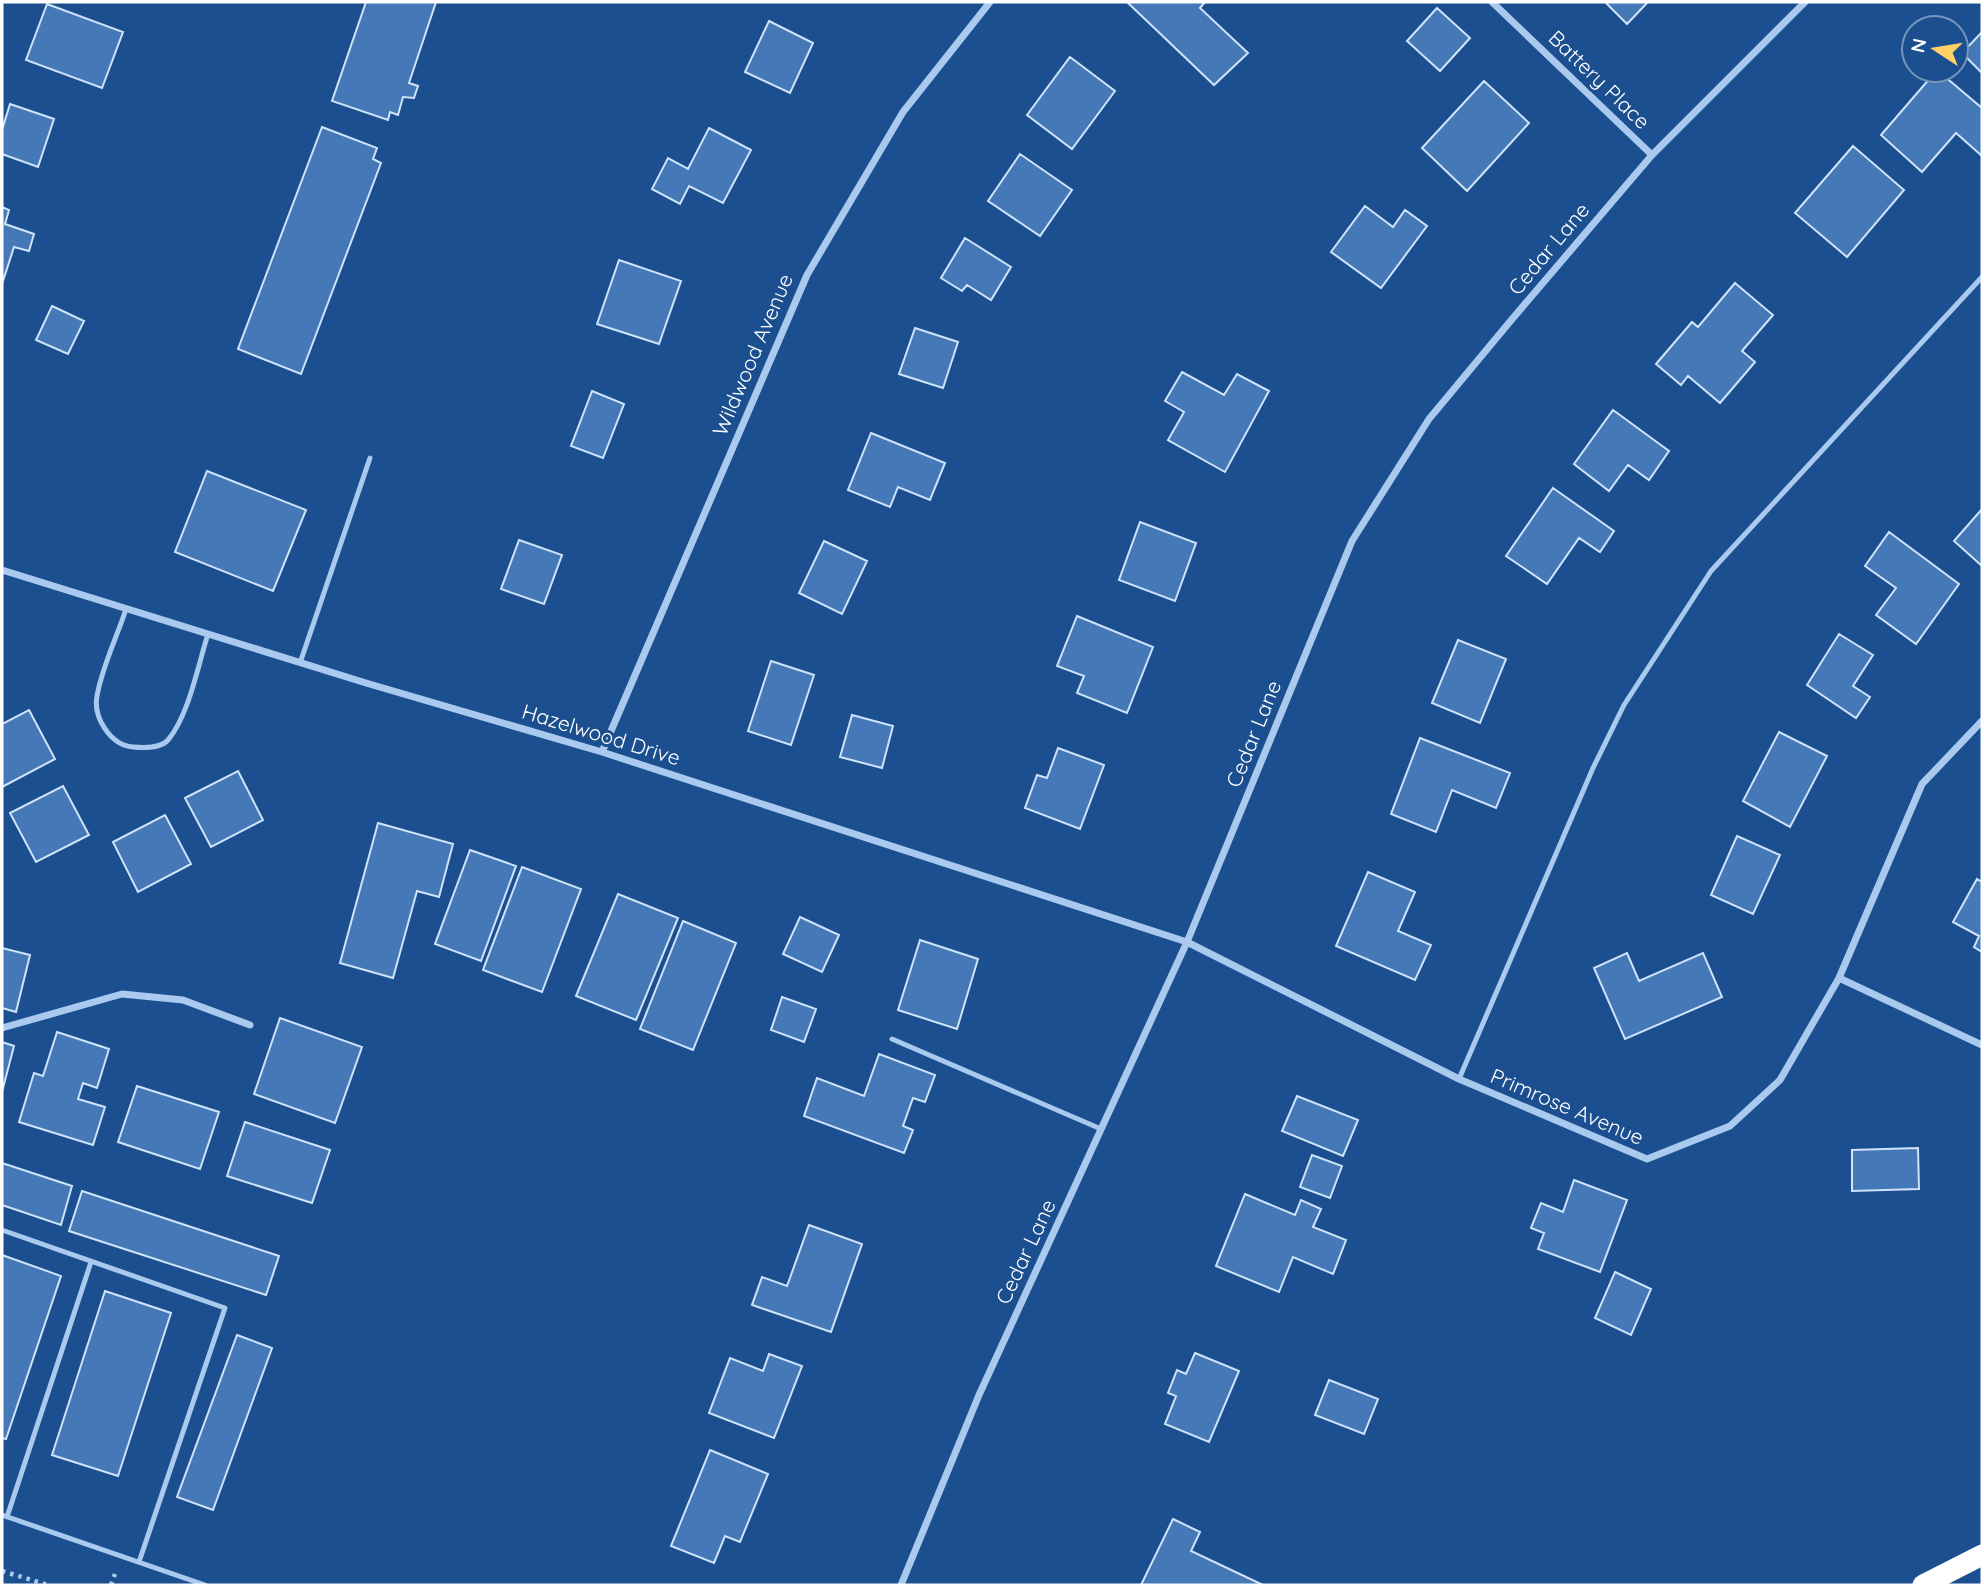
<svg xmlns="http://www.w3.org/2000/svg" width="1984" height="1587" font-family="Quicksand,sans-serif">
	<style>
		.building { fill: #4478b7; stroke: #cfe3fa; stroke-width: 2 }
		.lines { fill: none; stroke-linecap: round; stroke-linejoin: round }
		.path { stroke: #a9c9ee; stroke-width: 4.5; stroke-dasharray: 3.5 5; stroke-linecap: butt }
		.service { stroke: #a9c9ee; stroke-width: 5 }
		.minor { stroke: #a9c9ee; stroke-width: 7 }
		.motorway { stroke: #fff; stroke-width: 21 }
		.labels { text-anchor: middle; stroke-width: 6; stroke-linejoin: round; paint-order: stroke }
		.street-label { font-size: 21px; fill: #fff; stroke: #1b4f8f }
	</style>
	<rect width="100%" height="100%" fill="#1b4f8f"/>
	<path class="building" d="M366 2H436L409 83 418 86 414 98 403 97 398 115 390 112 388 120 332 101Z
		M1127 2H1205L1200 8 1248 53 1214 85Z
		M1605 2H1648L1627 24Z
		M47 4 123 32 102 88 26 60Z
		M1437 8 1470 38 1440 71 1407 41Z
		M769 21 813 43 790 93 745 72Z
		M1982 32V73L1962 53Z
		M1070 57 1115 91 1072 149 1027 115Z
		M1937 70 1982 108V156L1956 133 1922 172 1881 135Z
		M1484 81 1529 123 1467 191 1422 148Z
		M10 104 54 119 38 167 2 154V130Z
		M322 127 377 148 373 159 381 163 301 374 238 349Z
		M709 128 751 150 723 203 689 186 680 204 652 189 668 158 688 169Z
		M1853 146 1904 190 1847 257 1795 213Z
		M1020 154 1072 190 1040 236 988 201Z
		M1365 206 1393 227 1405 210 1427 226 1381 288 1331 252Z
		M2 207 9 210 5 224 34 234 29 251 14 247 2 284Z
		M965 238 1011 267 991 300 967 285 962 291 941 278Z
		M619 260 681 281 659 344 597 324Z
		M1735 283 1773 315 1742 351 1755 362 1720 403 1688 376 1681 385 1656 364 1692 322 1698 327Z
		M52 306 84 321 68 354 36 340Z
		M915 328 958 342 943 388 899 374Z
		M1182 372 1224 395 1237 374 1269 391 1225 472 1168 440 1184 412 1165 401Z
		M592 391 624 404 603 458 571 446Z
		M1613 410 1669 451 1649 480 1628 465 1609 491 1574 464Z
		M871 433 945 463 930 500 898 487 890 507 848 490Z
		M207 471 306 510 273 591 175 552Z
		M1553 488 1614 531 1600 552 1579 538 1547 584 1506 556Z
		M1982 509V566L1954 541Z
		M1140 522 1196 543 1175 601 1119 580Z
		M1889 532 1959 584 1916 644 1876 615 1896 588 1865 566Z
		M519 540 562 555 544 604 501 589Z
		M824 541 867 561 842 614 799 593Z
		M1077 616 1153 647 1127 713 1077 693 1084 676 1057 666Z
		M1839 634 1873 655 1853 686 1870 697 1856 718 1807 685Z
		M1458 640 1506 659 1480 723 1432 703Z
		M771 661 814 675 791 745 748 731Z
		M29 710 55 759 2 787V724Z
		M852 715 893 726 882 768 840 757Z
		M1779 732 1827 756 1790 827 1743 801Z
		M1420 738 1510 773 1496 808 1452 790 1436 832 1391 814Z
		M1058 748 1104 765 1080 829 1025 808 1037 775 1047 778Z
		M238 771 263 820 211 847 185 798Z
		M63 786 89 835 36 862 10 813Z
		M165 815 191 864 138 892 113 842Z
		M378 823 453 844 439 897 417 891 393 978 340 963Z
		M1737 836 1780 855 1753 914 1711 895Z
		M470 850 516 866 481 961 435 944Z
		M522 867 581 889 542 992 483 970Z
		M1368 872 1415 892 1398 931 1431 945 1415 980 1336 946Z
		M1977 879 1982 882V952L1974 947 1979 936 1953 922Z
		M618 894 678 918 636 1020 576 996Z
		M800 917 839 935 822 972 783 954Z
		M683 921 736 943 693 1050 640 1029Z
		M920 940 978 959 957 1029 898 1010Z
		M2 948 30 955 16 1012 2 1008Z
		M1627 953 1639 981 1703 953 1722 997 1625 1039 1594 968Z
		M782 997 816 1009 804 1042 771 1030Z
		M280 1018 362 1047 335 1123 254 1094Z
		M57 1032 109 1049 97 1088 83 1083 78 1099 105 1107 93 1145 19 1122 34 1073 43 1076Z
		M2 1042 14 1046 2 1092Z
		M879 1054 935 1075 925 1102 913 1098 903 1126 913 1130 904 1153 804 1116 817 1078 864 1096Z
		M137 1086 219 1112 200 1169 118 1142Z
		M1297 1096 1358 1120 1343 1156 1282 1131Z
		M245 1122 330 1150 312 1203 227 1176Z
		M1918 1148 1919 1189 1852 1191V1150Z
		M1312 1155 1342 1166 1330 1198 1300 1187Z
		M2 1163 72 1186 61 1225 2 1205Z
		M1574 1180 1627 1200 1600 1272 1538 1249 1544 1233 1531 1228 1541 1203 1563 1212Z
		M82 1191 279 1256 266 1295 69 1231Z
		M1245 1194 1295 1215 1301 1200 1321 1209 1313 1227 1346 1240 1333 1274 1293 1257 1279 1292 1216 1266Z
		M809 1225 862 1244 831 1332 752 1305 762 1277 787 1286Z
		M2 1255 61 1276 6 1439 2 1438Z
		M1615 1272 1651 1289 1631 1335 1595 1318Z
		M105 1291 171 1313 118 1476 52 1455Z
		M237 1335 272 1348 213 1510 177 1497Z
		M1195 1353 1239 1371 1209 1442 1165 1424 1176 1396 1168 1393 1177 1370 1186 1374Z
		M769 1354 802 1366 774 1438 709 1413 730 1358 763 1371Z
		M1329 1380 1378 1399 1364 1434 1315 1415Z
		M710 1450 768 1474 740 1542 725 1536 714 1563 671 1546Z
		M1173 1519 1200 1532 1191 1551 1263 1585H1141Z"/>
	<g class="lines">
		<path class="path" d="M2 1571 48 1585
			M111 1585 115 1574"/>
		<path class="service" d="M126 609C117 637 102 667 97 696 93 717 110 745 133 747 144 748 161 748 168 740 189 715 198 665 208 634
			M300 663 370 458
			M892 1039 1101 1129
			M1459 1079 1593 768 1624 705 1711 571 1982 277
			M2 1230 225 1308 139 1562
			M2 1515 205 1585
			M7 1517 91 1262"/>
		<path class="minor" d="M1492 2 1652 155
			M2 570 366 683 602 752 1187 942 1459 1079 1647 1159 1730 1126 1780 1080 1839 978 1922 784 1982 721
			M602 752 807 275 903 112 990 2
			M1839 978 1982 1045
			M2 1028 122 994 183 1000 250 1025
			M901 1585 979 1395 1187 942 1352 541 1429 419 1513 318 1652 155 1805 2"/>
		<path class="motorway" d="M1923 1585 1982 1555"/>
	</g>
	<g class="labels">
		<g class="street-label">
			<text transform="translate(1599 80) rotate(44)" y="7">Battery Place</text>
			<text transform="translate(1549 249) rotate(-50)" y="7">Cedar Lane</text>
			<text transform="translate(753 355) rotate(-67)" y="7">Wildwood Avenue</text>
			<text transform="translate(1254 734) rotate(-68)" y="7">Cedar Lane</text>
			<text transform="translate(601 735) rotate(17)" y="7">Hazelwood Drive</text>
			<text transform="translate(1567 1107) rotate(23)" y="7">Primrose Avenue</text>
			<text transform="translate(1026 1252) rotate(-65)" y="7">Cedar Lane</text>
		</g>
	</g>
	<rect width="1984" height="1587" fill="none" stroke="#ffffff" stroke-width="7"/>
	<g transform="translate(1935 49) rotate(282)"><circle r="33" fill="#1b4f8f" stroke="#7695bc" stroke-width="2"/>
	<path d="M0-5L12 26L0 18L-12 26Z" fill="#ffd166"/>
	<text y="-10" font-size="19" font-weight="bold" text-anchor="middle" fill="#ffffff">N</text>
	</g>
</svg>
